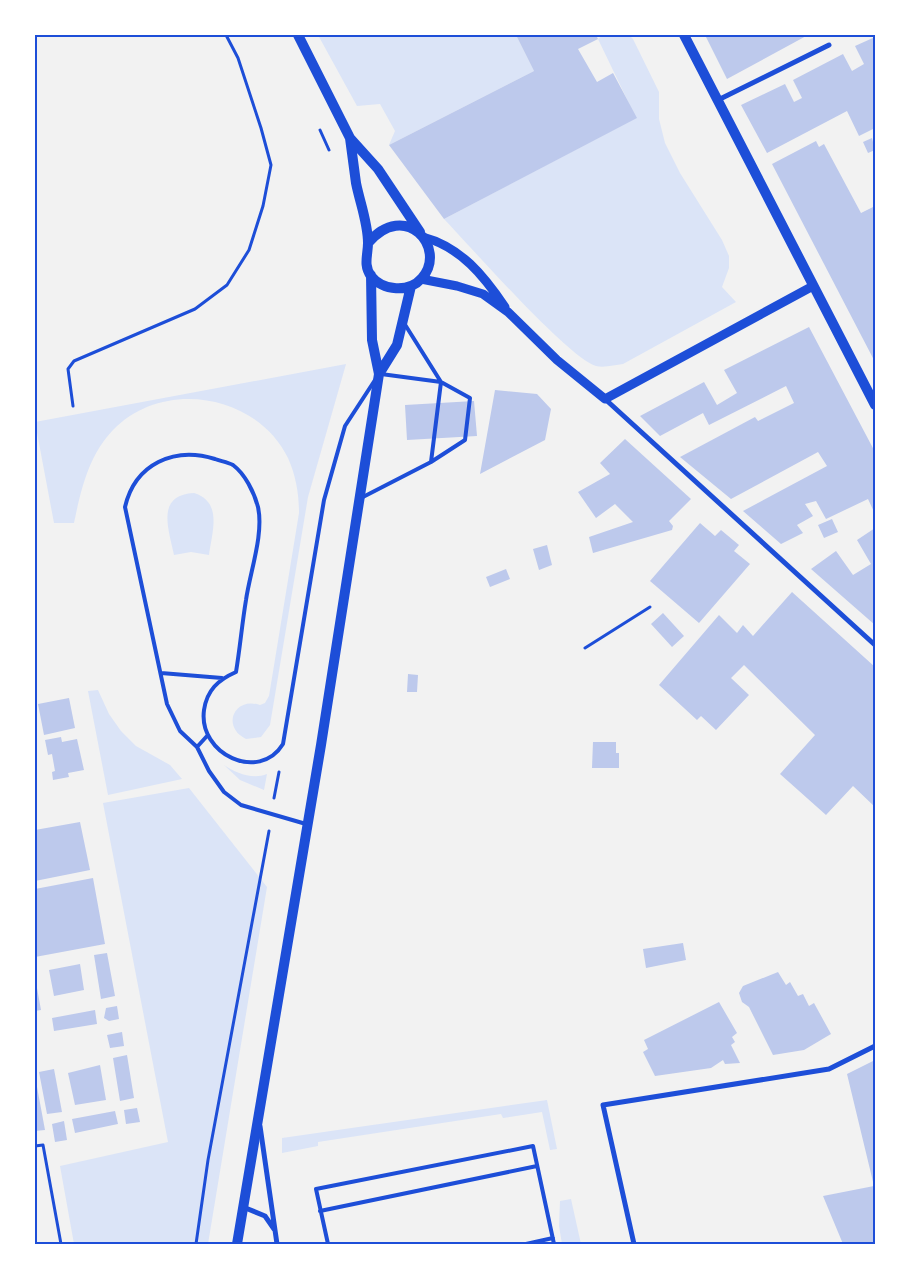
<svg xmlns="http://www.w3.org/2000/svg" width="910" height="1279" font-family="'Work Sans',sans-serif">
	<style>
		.green { fill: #dbe4f7 }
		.building { fill: #bdc9ec }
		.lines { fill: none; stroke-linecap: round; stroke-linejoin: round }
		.path { stroke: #1d4ed8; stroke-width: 3 }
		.service { stroke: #1d4ed8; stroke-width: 4 }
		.minor { stroke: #1d4ed8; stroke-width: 5 }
		.tertiary { stroke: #1d4ed8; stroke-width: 9 }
		.secondary { stroke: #1d4ed8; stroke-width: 10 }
		.neatline { fill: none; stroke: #1d4ed8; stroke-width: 2 }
	</style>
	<rect width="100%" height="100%" fill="#f2f2f2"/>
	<path class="green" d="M318 35H516L534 71 389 145 395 131 380 104 357 106Z
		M603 35H629L633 39 659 92V119L665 143 680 173 722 240 729 256V268L722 287 736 302 623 364C615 365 604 368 596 366 568 358 470 246 444 219L636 118 598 39Z
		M346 364 308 497 270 725 261 737 246 739C221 727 234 696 260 705L265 703 269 696 299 513C299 494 296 476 288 458 257 394 163 378 113 430 89 455 81 489 74 523H54L35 422Z
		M194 493C223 502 212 532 209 555L191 552 174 555C169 530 155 495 194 493Z
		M98 690 109 714 121 731 136 746 170 765 182 779 108 795 88 691Z
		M224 765C236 773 252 780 267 774L264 790 240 780Z
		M189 788 267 887 208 1244H74L60 1166 168 1142 103 803Z
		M547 1100 557 1149 550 1150 542 1112 503 1118 501 1114 318 1142V1146L282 1153V1138Z
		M571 1199 581 1244H562L559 1226 560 1201Z"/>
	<path class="building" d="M516 35H596L598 39 578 49 597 82 613 73 637 118 444 219 389 145 534 71Z
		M705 35H808L727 79Z
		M875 37V128L859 136 847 111 767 153 741 105 785 84 794 102 802 98 793 80 843 54 852 71 864 64 855 46Z
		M872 138 875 150 868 153 863 142Z
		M816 141 819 147 824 144 861 213 875 206V362L772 164Z
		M809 327 875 452V514L868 499 826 519 816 501 805 504 813 516 797 525 803 533 781 544 743 511 827 466 818 452 731 499 680 457 755 417 758 421 794 403 786 386 709 425 703 413 660 436 640 416 704 382 717 405 737 393 724 370Z
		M495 390 537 394 551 409 545 440 480 474Z
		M474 401 477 436 407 440 405 405Z
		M625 439 691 499 669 521 673 526 672 530 593 553 589 537 633 522 615 504 596 518 578 492 610 474 600 463Z
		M832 519 838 532 824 538 818 525Z
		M700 523 715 536 721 530 739 545 734 551 750 564 699 623 650 581Z
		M875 528V625L811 569 836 551 853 575 871 564 857 540Z
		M547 545 552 565 539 570 533 549Z
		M506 569 510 579 490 587 486 577Z
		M792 592 875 667V807L853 786 826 815 780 774 815 735 744 665 731 678 749 695 716 730 701 716 697 720 659 685 719 615 737 633 743 625 753 636Z
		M663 613 684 636 672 647 651 624Z
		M408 674 418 675 417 692H407Z
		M69 698 75 728 44 735 38 704Z
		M61 737 62 742 77 739 84 770 68 773 69 777 53 780 52 772 55 771 52 754 48 755 45 740Z
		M593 742H616V753H619V768H592Z
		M80 822 90 870 35 881V830Z
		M93 878 105 944 35 957V889Z
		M683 943 686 960 646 968 643 949Z
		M107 953 115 996 101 999 94 955Z
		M80 964 84 990 54 996 49 970Z
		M778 972 786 985 790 982 798 996 803 994 809 1006 814 1003 831 1034 804 1050 773 1055 749 1007 742 1002 739 993 743 986Z
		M35 977 41 1010 35 1011Z
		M719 1002 737 1033 732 1037 735 1042 731 1045 740 1063 725 1064 723 1060 711 1068 655 1076 643 1052 648 1049 644 1040Z
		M117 1006 119 1019 109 1021 104 1018 106 1008Z
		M95 1010 97 1024 54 1031 52 1018Z
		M122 1032 124 1046 110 1048 107 1035Z
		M127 1055 134 1098 120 1101 113 1058Z
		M875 1060V1244H843L823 1196 874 1186 847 1074Z
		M100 1065 106 1100 75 1105 68 1073Z
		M54 1069 62 1112 47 1114 39 1072Z
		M35 1076 45 1130 35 1131Z
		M137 1108 140 1122 126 1124 124 1110Z
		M115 1111 118 1124 75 1133 72 1119Z
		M64 1121 67 1140 55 1142 52 1124Z"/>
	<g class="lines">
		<path class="path" d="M320 130 329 150
			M73 406 68 369 74 361 195 309 227 285 249 250 263 206 271 165 261 128 238 58 226 35
			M585 648 650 607
			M274 798 279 772
			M35 1146 43 1145 61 1244
			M196 1244 208 1160 269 831"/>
		<path class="service" d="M404 323 441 382 470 398 465 440 431 462
			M361 498 431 462 441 382 381 374
			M161 673 222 678
			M197 747 207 736
			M306 824 241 805 224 792 209 771 197 747 180 731 167 704 125 507C135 464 174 446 215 459 220 461 228 462 233 465 245 474 254 492 258 507 264 534 250 572 246 600 242 624 240 648 236 672 218 680 207 690 204 710 198 754 259 783 283 744L324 500 345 426 375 380
			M320 1211 537 1166
			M328 1244 316 1189 533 1146 554 1244
			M526 1244 553 1238"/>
		<path class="minor" d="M718 100 829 45
			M605 399 875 645
			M260 1126 277 1244
			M243 1207 265 1216 274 1229
			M634 1244 603 1105 829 1069 875 1046"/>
		<path class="tertiary" d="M423 237C461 247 484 276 505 307
			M421 279 457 286 483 294 508 312 557 360 605 399 813 286"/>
		<path class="secondary" d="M298 35 350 138 378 169 420 232
			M684 35 875 405
			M350 138C352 153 354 168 356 183 360 203 368 223 368 243 368 255 363 265 371 276 383 291 409 293 422 278 448 248 405 199 368 243
			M379 374 397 345 411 286
			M237 1244 321 745 379 374 372 340 371 275"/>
	</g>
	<rect width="910" height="1279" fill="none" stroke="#ffffff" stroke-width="72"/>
	<rect x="36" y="36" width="838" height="1207" class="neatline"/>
</svg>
